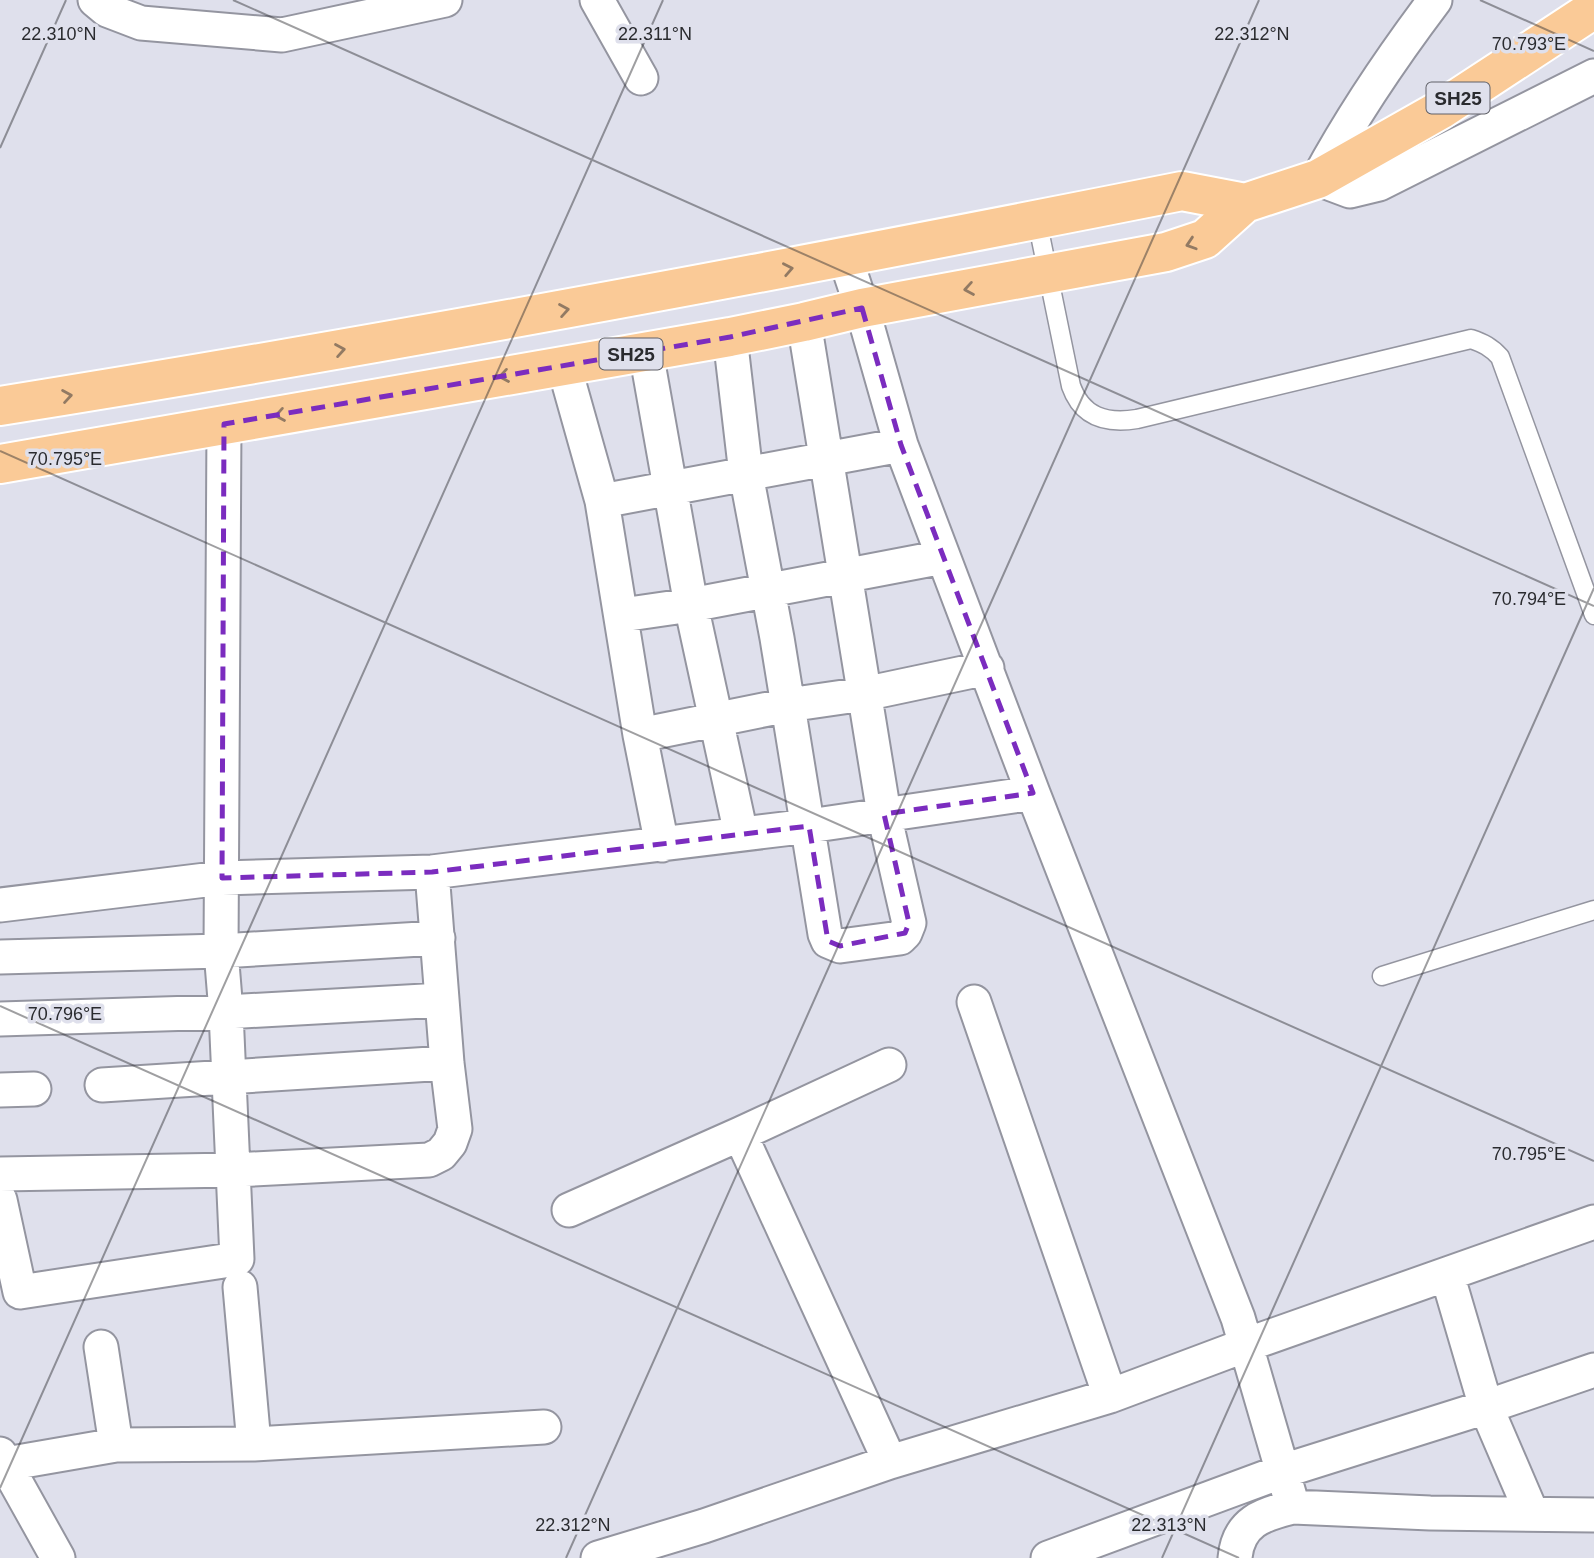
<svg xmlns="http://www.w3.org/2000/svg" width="1594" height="1558" font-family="Helvetica,sans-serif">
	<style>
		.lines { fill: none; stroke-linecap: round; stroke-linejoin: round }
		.service-casing { stroke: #9495a0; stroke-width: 21 }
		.minor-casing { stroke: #9495a0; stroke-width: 37 }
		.primary-casing { stroke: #fff; stroke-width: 42 }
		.service { stroke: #fff; stroke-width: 18 }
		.minor { stroke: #fff; stroke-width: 33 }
		.primary { stroke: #faca97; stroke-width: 38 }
		.oneway { stroke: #927a63 }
		.marked { fill: none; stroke: #7b2cbf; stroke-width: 5; stroke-dasharray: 14 9; stroke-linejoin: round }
		.ticks { fill: none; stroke: #2a2b2f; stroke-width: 2; stroke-opacity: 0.45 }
		.labels { text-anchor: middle; stroke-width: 7; stroke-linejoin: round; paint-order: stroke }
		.shield { fill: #dfe0ec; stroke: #606168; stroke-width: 2 }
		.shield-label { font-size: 19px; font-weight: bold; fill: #2a2b2f }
		.ticks-label { font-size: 18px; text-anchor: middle; fill: #2a2b2f; stroke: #dfe0ec; stroke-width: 7; stroke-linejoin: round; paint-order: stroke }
	</style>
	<rect width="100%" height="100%" fill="#dfe0ec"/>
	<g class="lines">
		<g class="service-casing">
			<path id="service" d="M1037 220 1071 386C1082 417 1106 424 1137 419L1471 339C1483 343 1491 347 1500 357L1594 615
				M1382 976 1594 910"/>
		</g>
		<g class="minor-casing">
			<path id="minor" d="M95 0 107 10 141 23 282 35 445 0
				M597 0 641 78
				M1435 0C1392 57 1352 116 1318 179L1350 191 1379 184 1594 76
				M845 257 862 308 901 445 1033 793 1238 1318 1293 1507 1430 1513 1594 1515
				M730 337 746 474 777 638 825 934 828 941 840 946 900 938 905 933 909 923 884 814 804 322
				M646 352 691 605 741 834
				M564 366 602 501 640 735 662 845
				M602 501 901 445
				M622 615 691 605 943 557
				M640 735 788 705 864 694 987 668
				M0 905 222 878 432 872 809 826 1033 793
				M0 957 221 951 438 938
				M974 1002 1110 1396
				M0 1019 226 1012 442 1000
				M102 1085 447 1063
				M0 1090 34 1089
				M740 1134 890 1462
				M0 1174 234 1170 429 1160 441 1154 450 1143 455 1129 447 1063 432 872
				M0 1200 20 1292 237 1259 226 1012 221 951 224 424
				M569 1210 740 1134 889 1065
				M1447 1274 1486 1407 1532 1514
				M240 1287 254 1444
				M101 1347 116 1445
				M0 1454 58 1558
				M6 1464 116 1445 254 1444 544 1427
				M598 1558 704 1526 890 1462 1110 1396 1246 1345 1594 1222
				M1048 1558 1283 1471 1486 1407 1594 1370
				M1235 1558C1238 1522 1263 1514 1293 1507"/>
		</g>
		<g class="primary-casing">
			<path id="primary" d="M0 406C396 343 789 269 1182 191L1245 203
				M0 464 730 337 804 322 862 308 1166 252 1205 239 1245 203 1318 179 1440 110 1594 9"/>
		</g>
		<use href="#service" class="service"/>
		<use href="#minor" class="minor"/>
		<use href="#primary" class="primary"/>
	</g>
	<defs><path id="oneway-chevron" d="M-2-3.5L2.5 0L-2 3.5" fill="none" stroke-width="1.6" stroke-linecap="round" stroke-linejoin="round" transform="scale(1.75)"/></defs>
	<g class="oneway">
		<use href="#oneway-chevron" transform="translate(1191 244) rotate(162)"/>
		<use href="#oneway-chevron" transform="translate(788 269) rotate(-11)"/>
		<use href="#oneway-chevron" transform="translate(969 289) rotate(170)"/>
		<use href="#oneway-chevron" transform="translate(564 310) rotate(-10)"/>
		<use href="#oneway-chevron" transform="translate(340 350) rotate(-10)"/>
		<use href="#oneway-chevron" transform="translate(504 376) rotate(170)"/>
		<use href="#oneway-chevron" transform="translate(67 396) rotate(-9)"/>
		<use href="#oneway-chevron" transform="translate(280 415) rotate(170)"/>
	</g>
	<path class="marked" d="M862 308 901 445 1033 793 884 814 909 923 905 933 840 946 828 941 809 826 432 872 222 878 224 424 730 337Z"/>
	<path class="ticks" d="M233 0 1594 606M1480 0 1594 51M0 148 66 0M0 451 1594 1161M0 1006 1239 1558M0 1488 663 0M566 1558 1259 0M1162 1558 1594 588"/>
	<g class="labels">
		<g class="shield">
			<rect x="1426.5" y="82.5" width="63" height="31" rx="5"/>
			<rect x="599.5" y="338.5" width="63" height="31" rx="5"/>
		</g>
		<g class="shield-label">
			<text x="1458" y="105">SH25</text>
			<text x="631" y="361">SH25</text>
		</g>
	</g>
	<g class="ticks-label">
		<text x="59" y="40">22.310°N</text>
		<text x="655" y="40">22.311°N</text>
		<text x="1252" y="40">22.312°N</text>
		<text x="1529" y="50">70.793°E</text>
		<text x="65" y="465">70.795°E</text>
		<text x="1529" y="605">70.794°E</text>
		<text x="65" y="1020">70.796°E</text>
		<text x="1529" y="1160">70.795°E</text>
		<text x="573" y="1531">22.312°N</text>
		<text x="1169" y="1531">22.313°N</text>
	</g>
</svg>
